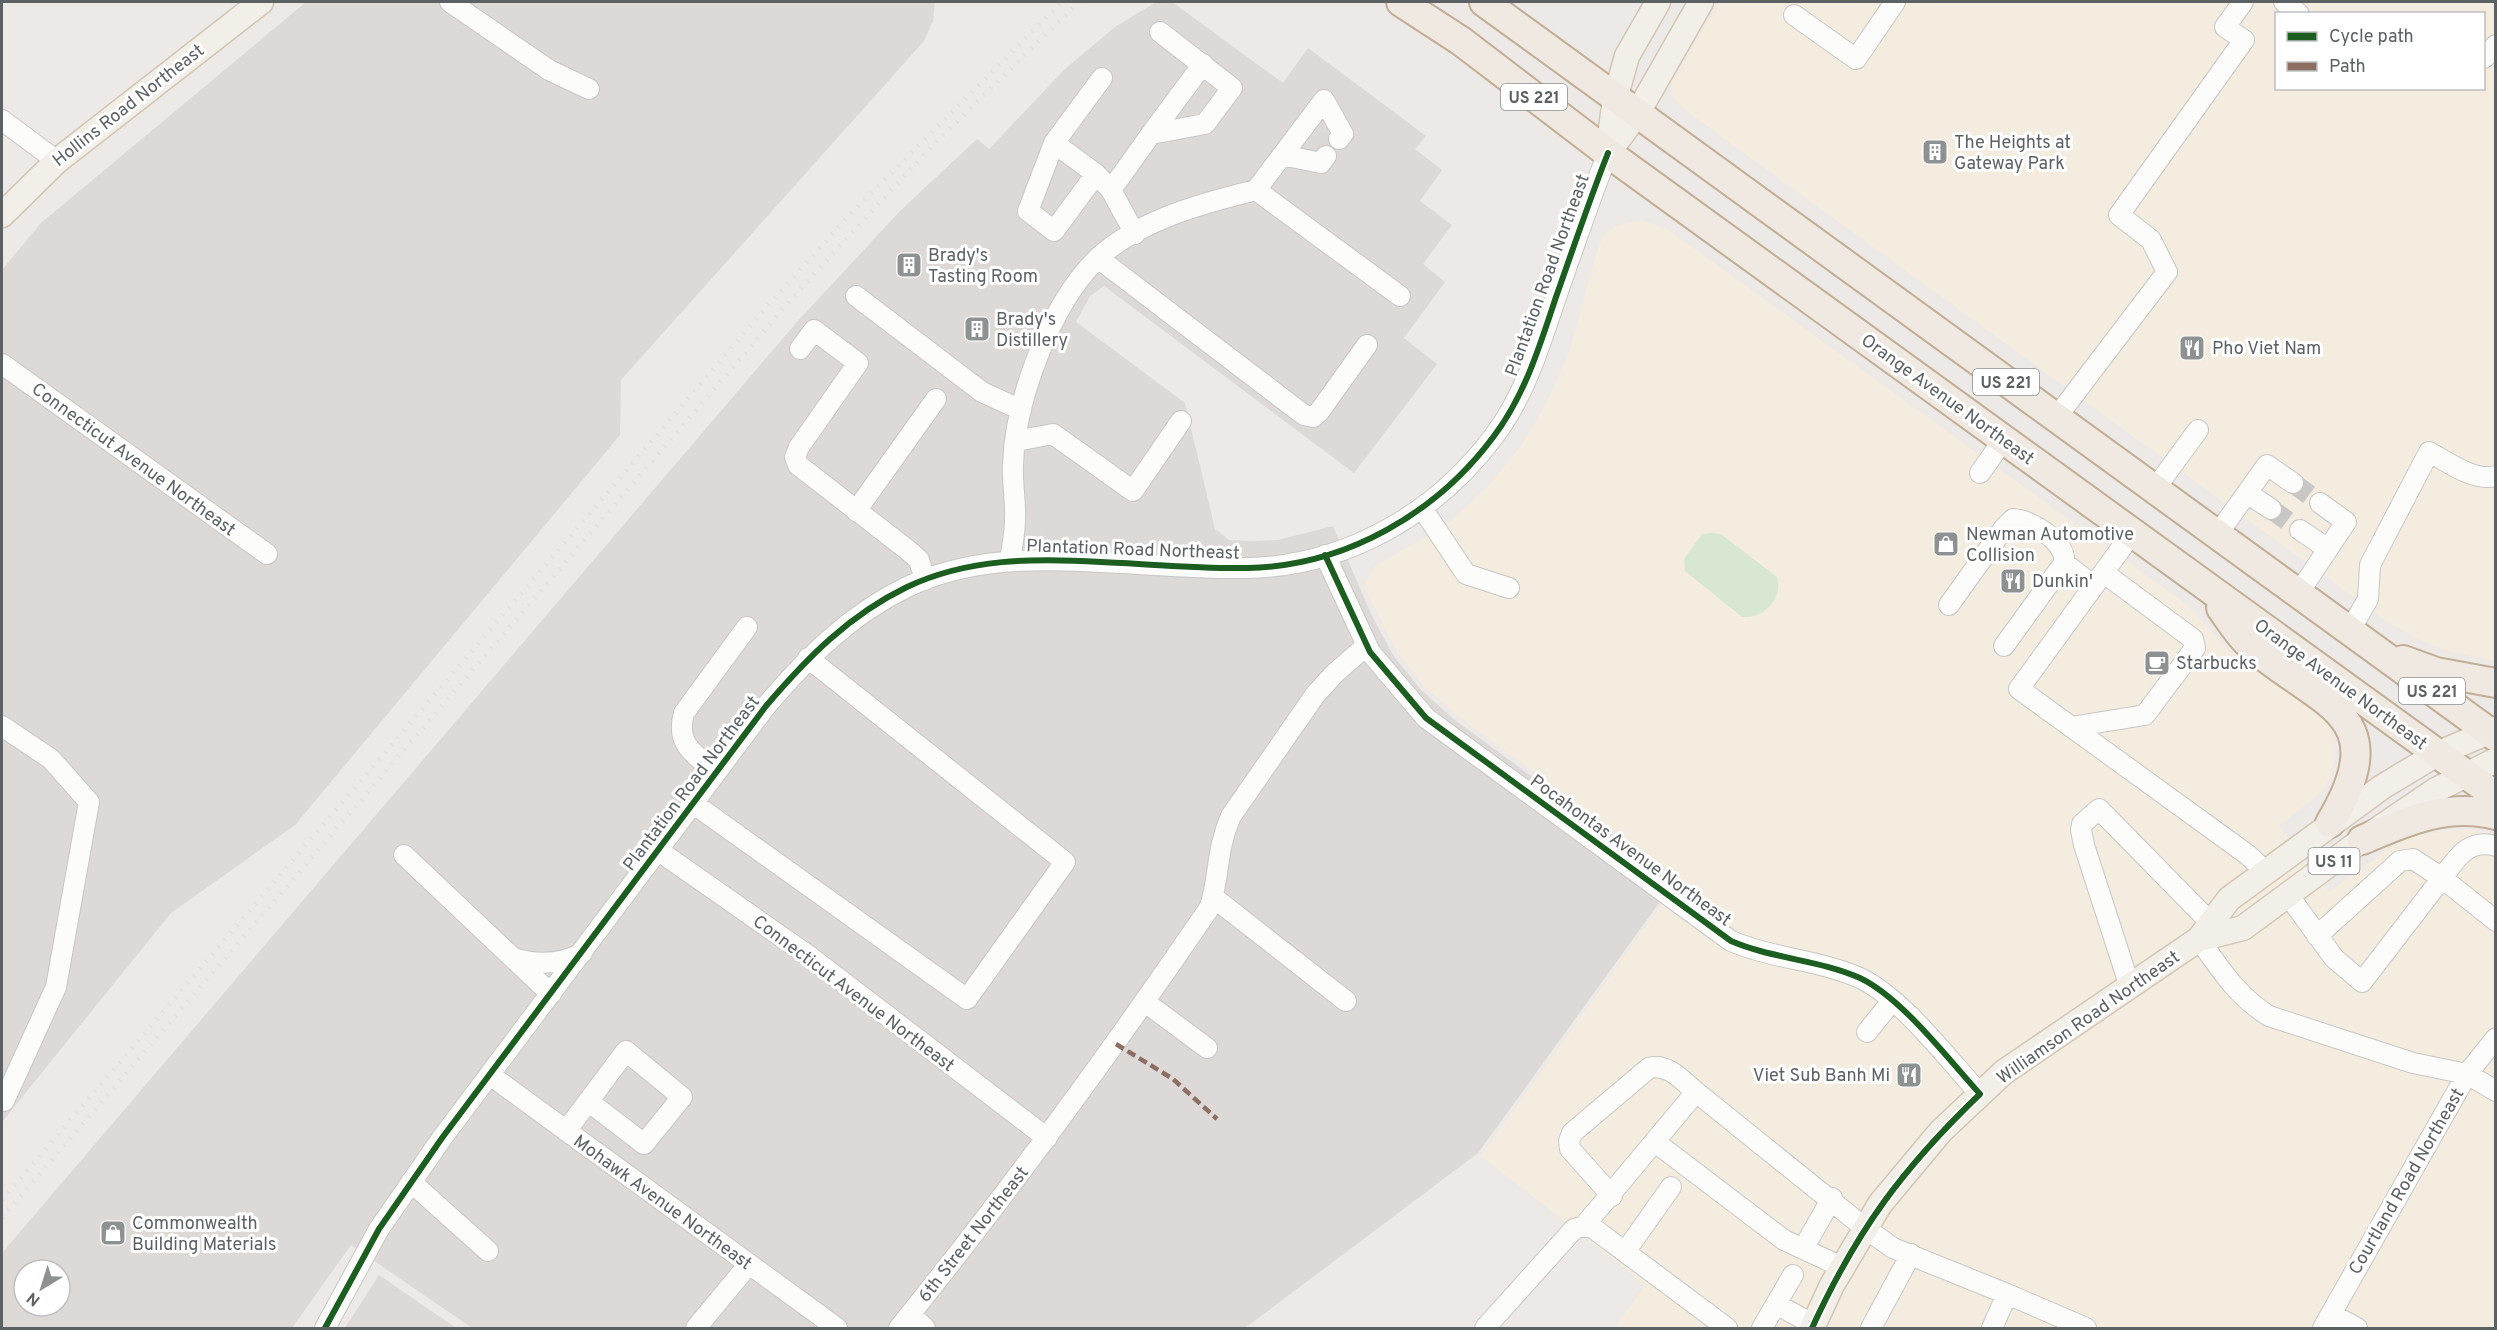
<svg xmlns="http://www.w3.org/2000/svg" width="2497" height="1330" font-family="Overpass,sans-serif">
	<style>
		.commercial { fill: #f5ece0; fill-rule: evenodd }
		.industrial { fill: #dcd9d7; fill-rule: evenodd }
		.green { fill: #d8e7d2 }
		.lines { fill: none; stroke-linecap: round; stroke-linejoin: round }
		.minor-tunnel { stroke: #c8c7c6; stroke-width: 20; stroke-dasharray: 20 10; stroke-linecap: butt }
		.minor-casing { stroke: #c8c7c6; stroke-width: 22 }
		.major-casing { stroke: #d3c6b5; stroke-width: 27 }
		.highway-casing { stroke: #c2ad95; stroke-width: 32 }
		.minor { stroke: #fcfcfb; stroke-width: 20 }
		.major { stroke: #f2eee8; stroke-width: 24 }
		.highway { stroke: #efe9e1; stroke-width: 28 }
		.rail { stroke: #e2e1e1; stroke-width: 4.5; stroke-dasharray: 1.5 8; stroke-linecap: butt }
		.quiet { stroke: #8d6e63; stroke-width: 4.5; stroke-dasharray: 9 4.5; stroke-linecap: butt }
		.cycleway-casing { stroke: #fff; stroke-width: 10 }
		.cycleway { stroke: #1b5e20; stroke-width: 6 }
		.labels { text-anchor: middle; stroke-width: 6; stroke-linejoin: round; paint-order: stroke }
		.shield { fill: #fff; stroke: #8d9092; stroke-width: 1.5 }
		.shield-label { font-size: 16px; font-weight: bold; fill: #5c6164 }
		.street-label { font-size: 18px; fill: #5c6164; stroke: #fff }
		.poi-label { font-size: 18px; fill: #5c6164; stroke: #fff; text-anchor: start }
	</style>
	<rect width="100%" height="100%" fill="#ece9e6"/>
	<path class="commercial" d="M1719 2H2495V661L2447 651 2415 638 2381 617 1681 107 1672 96 1671 84ZM2276 14H2484V88H2276Z
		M1641 220 1667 229 2186 604 2229 650 2317 711 2328 725 2334 742V760L2330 778 2320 793 2279 826 2329 892 2393 846 2415 835 2469 829 2495 834V1328H1614L1646 1285 1481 1156 1680 879 1459 717 1424 686 1397 652 1366 591V582L1375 566 1448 524 1491 483 1521 446 1547 402 1569 353 1599 245 1606 233 1616 226Z"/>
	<path class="industrial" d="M306 2H935L933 21 924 41 621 380 620 435 295 825 171 913 2 1122V270L41 223Z
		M1156 2H1172L1283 83 1308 48 1426 136 1415 149 1442 170 1420 201 1452 225 1423 264 1445 282 1404 338 1437 364 1354 473 1104 286 1090 296 1076 322 1185 403 1215 529 1229 540 1251 541 1278 540 1333 526 1372 616 1393 655 1421 690 1456 721 1675 881 1478 1153 1245 1328H472L351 1245 292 1328H2V1253L796 323 900 211 977 139 989 149 1065 69 1115 27ZM24 1270H60V1306H24Z
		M379 1275 456 1328H345Z"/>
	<path class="green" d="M1712 533 1721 534 1777 577C1783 599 1764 619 1742 617L1685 571 1684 559 1702 534Z"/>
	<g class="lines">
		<path class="minor-tunnel" d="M2293 483 2320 503
			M2271 509 2300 530"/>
		<g class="minor-casing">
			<path id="minor" d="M450 2 549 70 589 89
				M2284 2 2299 14
				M1794 15 1856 59 1895 2
				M2484 58 2496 45
				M1102 78 1054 143 1028 211 1054 231 1096 174 1111 190 1135 234
				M2 120 57 161
				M1151 134 1203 64
				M1054 143 1096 174
				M1282 155 1321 163 1326 156
				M1111 190 1151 134 1205 124 1232 88 1160 32
				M1256 190 1324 100 1343 134 1339 139
				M1098 258 1304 415 1313 417 1319 412 1367 345
				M856 296 982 392 1021 410
				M800 349 814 330 858 363 799 447 795 457 798 465 909 551 919 560 925 580
				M2 364 267 554
				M2056 418 2167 272 2151 240 2119 215 2244 40 2225 27 2243 2
				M1016 441 1053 434 1133 491 1181 421
				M1980 473 2004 439
				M2154 490 2198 430
				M2247 493 2271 509
				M1422 508 1466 574 1509 588
				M856 511 936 399
				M2300 530 2328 549
				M2133 532 2019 689 2248 855 2265 871
				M2217 535 2267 465 2293 483
				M1325 555 1370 652 1426 718 1731 941C1773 959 1820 960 1860 978 1902 998 1948 1059 1980 1094
				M1010 560C1012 547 1015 533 1015 519 1016 501 1012 483 1013 465 1015 400 1051 303 1098 258 1139 220 1203 203 1256 190L1400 296
				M2064 563 2094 586
				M2298 594 2346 522 2320 503
				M1949 605 2004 528 2013 519C2032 520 2067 542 2064 563L2004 646
				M2349 632 2368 599 2370 565 2429 452C2448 462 2474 482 2496 476
				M2 726 51 759 89 802 56 987 4 1101 2 1098
				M2071 727 2145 715 2195 648 2193 639 2104 573
				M717 772C695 755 675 745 684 713L747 627
				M694 804 967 999 1065 862 808 658
				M659 851 809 956 1047 1138
				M404 855 551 994
				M2288 895 2334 958 2362 982 2442 878 2496 921
				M1213 897 1346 1001
				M2317 936 2400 861 2413 859 2442 878C2457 858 2468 838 2496 846
				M2199 939C2220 969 2238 997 2269 1016L2413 1063 2467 1074 2496 1091
				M513 958C537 965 560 965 582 953
				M2130 987 2084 845 2081 830 2082 824 2099 809 2211 923
				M1145 1002 1207 1048
				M1867 1032 1892 1001
				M490 1075 837 1328
				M566 1131 626 1051 682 1097 644 1144 588 1101
				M1655 1142 1784 1240 1842 1267
				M411 1182 488 1251
				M1612 1196 1570 1149 1569 1141 1572 1133 1649 1068C1668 1063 1682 1080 1696 1092
				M1584 1226 1696 1092 1865 1228 1893 1248 2007 1294 1992 1328
				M1803 1249 1832 1198
				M1625 1252 1671 1187
				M2007 1294 2086 1328
				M1776 1304 1814 1325
				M910 1314 925 1328
				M2331 1314 2357 1328
				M325 1328 379 1229 442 1138 766 706C807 658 849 615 907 587 968 558 1035 558 1101 562 1150 564 1200 569 1248 568 1346 566 1437 513 1494 436 1525 395 1540 345 1556 297 1573 249 1589 201 1608 153
				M696 1328 749 1264
				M899 1328C1009 1192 1111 1052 1210 907 1220 874 1216 850 1231 816L1315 695 1334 674 1366 646
				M1485 1328 1574 1229 1584 1226 1593 1228 1727 1328
				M1762 1328 1793 1275
				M1871 1328 1911 1254
				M2323 1328 2467 1074 2496 1038"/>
		</g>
		<g class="major-casing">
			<path id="major" d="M1608 150 1615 99 1627 56 1658 2
				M1608 153 1637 114 1701 2
				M2 215 57 161 261 2
				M2199 939 2243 928 2362 840 2436 790 2496 760
				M1812 1328 1832 1285 1880 1204 1941 1131 2004 1072 2199 939 2229 899 2382 787 2437 754 2496 729"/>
		</g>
		<g class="highway-casing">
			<path id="highway" d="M1401 2 1461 41 1608 153 2496 796
				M1484 2 2496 737
				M2221 608C2229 619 2237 632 2246 641 2314 705 2399 709 2330 823
				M2403 660 2436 672 2496 683
				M2362 840C2404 822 2448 802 2496 815"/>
		</g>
		<use href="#minor" class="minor"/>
		<use href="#major" class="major"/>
		<use href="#highway" class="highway"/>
		<path class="rail" d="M2 1200 757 318 855 209 1062 2
			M2 1218 801 288 933 145 1079 2"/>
		<path class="quiet" d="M1116 1044 1173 1079 1217 1119"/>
		<g class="cycleway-casing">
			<path id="cycleway" d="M1325 555 1370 652 1426 718 1731 941C1773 959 1820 960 1860 978 1902 998 1948 1059 1980 1094 1902 1169 1857 1230 1812 1328
				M325 1328 379 1229 442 1138 766 706C807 658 849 615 907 587 968 558 1035 558 1101 562 1150 564 1200 569 1248 568 1346 566 1437 513 1494 436 1525 395 1540 345 1556 297 1573 249 1589 201 1608 153"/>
		</g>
		<use href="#cycleway" class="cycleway"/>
	</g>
	<defs>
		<g id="building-square" transform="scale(1.35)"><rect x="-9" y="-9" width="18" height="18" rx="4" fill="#8e9192" stroke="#fff"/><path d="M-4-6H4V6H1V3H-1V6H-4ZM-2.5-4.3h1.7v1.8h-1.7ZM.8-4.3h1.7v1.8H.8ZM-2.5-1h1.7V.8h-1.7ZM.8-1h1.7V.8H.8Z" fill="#fff"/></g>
		<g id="restaurant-square" transform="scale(1.35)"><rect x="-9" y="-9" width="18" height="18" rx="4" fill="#8e9192" stroke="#fff"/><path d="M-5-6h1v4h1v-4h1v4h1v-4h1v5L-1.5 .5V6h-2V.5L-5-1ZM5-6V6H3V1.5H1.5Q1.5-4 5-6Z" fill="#fff"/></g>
		<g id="shop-square" transform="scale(1.35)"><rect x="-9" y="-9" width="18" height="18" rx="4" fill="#8e9192" stroke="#fff"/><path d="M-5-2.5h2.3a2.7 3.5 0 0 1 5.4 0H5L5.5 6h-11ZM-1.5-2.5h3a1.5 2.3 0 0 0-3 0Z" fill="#fff"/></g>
		<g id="cafe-square" transform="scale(1.35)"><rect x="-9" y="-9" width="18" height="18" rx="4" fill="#8e9192" stroke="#fff"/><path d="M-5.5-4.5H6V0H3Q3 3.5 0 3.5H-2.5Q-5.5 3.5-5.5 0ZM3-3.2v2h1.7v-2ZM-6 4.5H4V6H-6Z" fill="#fff"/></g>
	</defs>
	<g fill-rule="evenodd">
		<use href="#building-square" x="1935" y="152"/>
		<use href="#building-square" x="909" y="265"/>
		<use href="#building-square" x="977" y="329"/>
		<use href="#restaurant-square" x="2192" y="348"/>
		<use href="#shop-square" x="1946" y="544"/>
		<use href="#restaurant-square" x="2013" y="581"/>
		<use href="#cafe-square" x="2157" y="663"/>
		<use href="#restaurant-square" x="1909" y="1075"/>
		<use href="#shop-square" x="113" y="1233"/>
	</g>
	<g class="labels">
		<g class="shield">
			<rect x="1501" y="84" width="66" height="26" rx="4.5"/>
			<rect x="1973" y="369" width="66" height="26" rx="4.5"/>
			<rect x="2399" y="678" width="66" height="26" rx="4.5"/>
			<rect x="2308.5" y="848" width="51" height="26" rx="4.5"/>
		</g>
		<g class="shield-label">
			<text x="1534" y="103">US 221</text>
			<text x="2006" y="388">US 221</text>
			<text x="2432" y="697">US 221</text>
			<text x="2334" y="867">US 11</text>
		</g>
		<g class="street-label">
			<text transform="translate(128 105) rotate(-38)" y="6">Hollins Road Northeast</text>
			<text transform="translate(1547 275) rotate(-70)" y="6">Plantation Road Northeast</text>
			<text transform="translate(1948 399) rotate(36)" y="6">Orange Avenue Northeast</text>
			<text transform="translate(134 459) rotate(36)" y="6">Connecticut Avenue Northeast</text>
			<text transform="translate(1133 549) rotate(2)" y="6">Plantation Road Northeast</text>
			<text transform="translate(2341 684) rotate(36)" y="6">Orange Avenue Northeast</text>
			<text transform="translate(691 783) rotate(-53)" y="6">Plantation Road Northeast</text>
			<text transform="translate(1631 850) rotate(36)" y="6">Pocahontas Avenue Northeast</text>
			<text transform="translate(854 993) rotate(37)" y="6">Connecticut Avenue Northeast</text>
			<text transform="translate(2088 1017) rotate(-35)" y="6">Williamson Road Northeast</text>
			<text transform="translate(2406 1181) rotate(-60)" y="6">Courtland Road Northeast</text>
			<text transform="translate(663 1202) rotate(36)" y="6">Mohawk Avenue Northeast</text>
			<text transform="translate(973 1234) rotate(-52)" y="6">6th Street Northeast</text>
		</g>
		<g class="poi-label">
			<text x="1954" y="148">The Heights at<tspan x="1954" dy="21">Gateway Park</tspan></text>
			<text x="928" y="261">Brady's<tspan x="928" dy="21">Tasting Room</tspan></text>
			<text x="996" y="325">Brady's<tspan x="996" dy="21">Distillery</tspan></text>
			<text x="2212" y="354">Pho Viet Nam</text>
			<text x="1966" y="540">Newman Automotive<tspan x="1966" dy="21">Collision</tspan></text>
			<text x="2032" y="587">Dunkin'</text>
			<text x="2176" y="669">Starbucks</text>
			<text x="1890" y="1081" text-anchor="end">Viet Sub Banh Mi</text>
			<text x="132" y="1229">Commonwealth<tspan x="132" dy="21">Building Materials</tspan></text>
		</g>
	</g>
	<rect width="2497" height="1330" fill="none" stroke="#5c6164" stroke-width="6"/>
	<rect x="2275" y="12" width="210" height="78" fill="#ffffff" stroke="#bec0c1" stroke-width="1.5"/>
	<rect x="2287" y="32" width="30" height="9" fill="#1b5e20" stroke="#bec0c1" stroke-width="1.5"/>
	<text x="2329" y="42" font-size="18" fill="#5c6164">Cycle path</text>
	<rect x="2287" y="62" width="30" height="9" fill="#8d6e63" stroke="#bec0c1" stroke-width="1.5"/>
	<text x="2329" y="72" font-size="18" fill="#5c6164">Path</text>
	<g transform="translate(42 1288) rotate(218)"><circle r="28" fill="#ffffff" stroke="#bec0c1" stroke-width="1.5"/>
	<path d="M0-4.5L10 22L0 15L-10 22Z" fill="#8e9192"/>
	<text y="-9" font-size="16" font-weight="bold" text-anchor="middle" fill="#5c6164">N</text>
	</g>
</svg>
